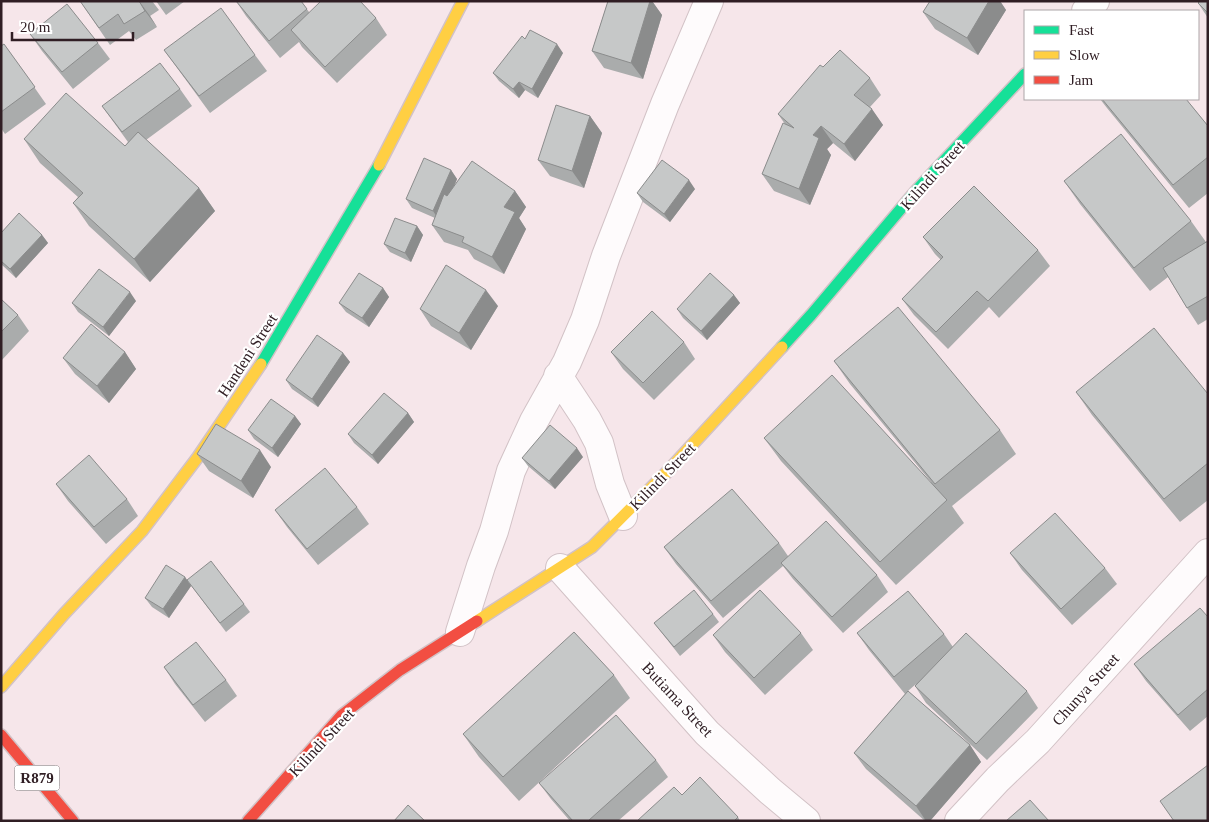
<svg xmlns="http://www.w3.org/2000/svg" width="1209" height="822" font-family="Georgia,serif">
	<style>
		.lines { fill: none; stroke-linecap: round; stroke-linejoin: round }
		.street-casing { stroke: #d2c2c6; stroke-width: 30 }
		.fast-casing { stroke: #d2c2c6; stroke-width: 14 }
		.slow-casing { stroke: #d2c2c6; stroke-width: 14 }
		.jam-casing { stroke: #d2c2c6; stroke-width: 14 }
		.street { stroke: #fefbfc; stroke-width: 28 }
		.fast { stroke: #16e098; stroke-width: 11 }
		.slow { stroke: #ffcf43; stroke-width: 11 }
		.jam { stroke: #f24e42; stroke-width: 11 }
		.wall { fill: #aaacac }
		.shaded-wall { fill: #8b8c8c }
		.building { fill: #c6c8c8; stroke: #8b8c8c }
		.labels { text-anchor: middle; stroke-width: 4.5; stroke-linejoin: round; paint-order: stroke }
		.shield { fill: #fff; stroke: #6e6266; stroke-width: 1 }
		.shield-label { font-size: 15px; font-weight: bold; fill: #301e24 }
		.street-label { font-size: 16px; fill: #301e24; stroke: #fff }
	</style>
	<rect width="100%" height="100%" fill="#f6e6ea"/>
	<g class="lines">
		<g class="street-casing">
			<path id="street" d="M1086 11 1095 1
				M558 376 587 420 599 443 610 484 623 516
				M560 568 707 733 770 791 806 821
				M460 632 481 566 494 531 511 471 534 421 567 362 585 320 606 256 665 104 709 1
				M959 821 998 779 1038 741 1208 553"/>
		</g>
		<g class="fast-casing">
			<path id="fast" d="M782 347 811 315 915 192 1025 74
				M261 364 379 165"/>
		</g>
		<g class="slow-casing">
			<path id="slow" d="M379 165 463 1
				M477 621 592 547 668 471 782 347
				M1 687 64 614 142 531 198 457 261 364"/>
		</g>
		<g class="jam-casing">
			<path id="jam" d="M1 735 73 821
				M248 821 342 715 400 670 477 621"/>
		</g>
		<use href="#street" class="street"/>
		<use href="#fast" class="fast"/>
		<use href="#slow" class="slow"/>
		<use href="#jam" class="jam"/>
	</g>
	<path class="wall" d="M80 1H152L159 10 150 16 157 27 136 40 129 31 110 45Z
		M156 1H185L166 15Z
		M236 1H301L309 12 376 18 387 35 337 83 302 47 299 42 280 58 246 16Z
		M608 1H652L662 15 643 79 604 68 592 51Z
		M930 1H1000L1006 10 978 55 935 29 923 12Z
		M1208 1V18L1198 3Z
		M30 34 98 43 110 59 73 89 42 51Z
		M525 39 563 53 538 98 525 90 519 98 499 81 493 73Z
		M4 44 46 104 5 134 1 128V46Z
		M164 50 255 55 267 71 210 113Z
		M823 67 870 78 881 95 870 107 883 125 855 161 833 143 827 149 831 155 810 205 774 191 762 174 785 124 778 114Z
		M180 89 192 106 146 140 199 188 215 211 150 282 89 226 73 203 78 197 40 163 24 139 125 146 128 142 102 106Z
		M1100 99H1186L1208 126V193L1189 208 1107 108Z
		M590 116 602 133 584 188 550 176 538 160Z
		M451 170 457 179 455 185 515 191 526 207 519 218 526 229 504 274 474 259 468 250 444 242 432 225 435 218 412 208 406 199Z
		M1064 181 1191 221 1206 242 1208 241V319L1198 325 1187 308 1168 277 1150 291 1080 204Z
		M695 189 670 222 643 202 637 193Z
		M417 226 423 235 411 262 390 252 384 244Z
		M1 233 42 235 48 243 16 278 1 264Z
		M923 237 1038 250 1050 266 999 318 989 307 948 349 914 315 902 299 941 260 935 254Z
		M383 288 389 297 369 327 346 312 339 303Z
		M734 295 740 303 707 340 683 318 677 309Z
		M1 299 18 315 29 331 1 361Z
		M136 301 109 336 78 312 72 303Z
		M498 306 471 350 431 326 420 309Z
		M684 342 695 359 654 400 623 369 611 352Z
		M125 352 136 369 109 403 75 374 63 358Z
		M343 353 350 362 318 407 292 389 286 380Z
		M834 361 1000 430 1016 454 952 506 964 523 896 585 781 461 764 438 931 482 850 384Z
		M1076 392 1208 394V500L1180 522 1092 415Z
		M408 413 414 422 378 464 354 443 348 434Z
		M295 416 301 424 278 457 254 439 248 430Z
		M197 454 271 467 253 498 209 471Z
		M583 457 555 489 528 466 522 458Z
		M56 484 127 499 138 516 106 544 68 501Z
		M357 507 369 524 318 565 287 527 275 510Z
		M779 543 788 556 877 575 888 592 843 633 793 579 783 566 723 618 676 564 664 547Z
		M1010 553 1105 568 1117 584 1072 625 1022 570Z
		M185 577 191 586 169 618 152 607 145 598Z
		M187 580 244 604 250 612 226 632Z
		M713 614 719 622 680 656 654 623Z
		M1208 617V716L1190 731 1146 681 1134 664Z
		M801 633 813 650 765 695 725 652 713 635Z
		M857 633 944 634 953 647 1027 691 1038 708 987 760 926 703 915 686 916 684 908 691 970 745 981 762 930 821H925L866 769 854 753 905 694 869 650Z
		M164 667 226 680 237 696 205 722 175 684Z
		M614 675 630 698 519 801 479 757 463 734Z
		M656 760 668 777 618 821H570L551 799 539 783Z
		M682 795 738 817 740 821H637Z"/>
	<path class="shaded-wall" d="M139 1 150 16 157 27 145 11Z
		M650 1H652L662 15 643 79 631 63Z
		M989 1H1000L1006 10 978 55 967 38Z
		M557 44 563 53 538 98 532 89Z
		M519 82 525 90 519 98 513 89Z
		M872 109 883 125 855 161 844 144Z
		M590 116 602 133 584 188 572 171Z
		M821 126 833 143 827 149 831 155 810 205 799 189 813 135Z
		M451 170 457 179 439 220 433 211Z
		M689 180 695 189 670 222 664 214Z
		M199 188 215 211 150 282 134 259Z
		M515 191 526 207 519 218 526 229 504 274 492 257 504 207Z
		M417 226 423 235 411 262 405 253Z
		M42 235 48 243 16 278 10 269Z
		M383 288 389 297 369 327 362 318Z
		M486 290 498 306 471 350 459 333Z
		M130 292 136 301 109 336 103 327Z
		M734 295 740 303 707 340 701 331Z
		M125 352 136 369 109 403 97 386Z
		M343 353 350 362 318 407 312 399Z
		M408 413 414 422 378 464 372 455Z
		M295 416 301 424 278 457 272 448Z
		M577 448 583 457 555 489 549 481Z
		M260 450 271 467 253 498 241 481Z
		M185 577 191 586 169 618 163 609Z
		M970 745 981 762 930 821H926L916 806Z"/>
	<path class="building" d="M80 1H139L145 11 124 24 118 14 99 28Z
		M236 1H301L307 9 269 41Z
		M321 1H360L376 18 325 67 291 30Z
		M608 1H650L631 63 592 51Z
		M930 1H989L967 38 923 12Z
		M1200 1H1208V13L1198 3Z
		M67 4 98 43 62 72 30 34Z
		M221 8 255 55 199 96 164 50Z
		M530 30 557 44 532 89 519 82 513 89 493 73 522 36 525 39Z
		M4 44 35 87 1 112V46Z
		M840 50 870 78 854 95 872 109 844 144 821 126 813 135 819 138 799 189 762 174 783 123 794 128 778 114 820 65 823 67Z
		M160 63 180 89 122 132 102 106Z
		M66 93 125 146 138 132 199 188 134 259 73 203 83 193 24 139Z
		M1102 99H1186L1208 126V157L1173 185Z
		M556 105 590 116 572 171 538 160Z
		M1121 134 1191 221 1134 268 1064 181Z
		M424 158 451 170 433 211 406 199Z
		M662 160 689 180 664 214 637 193Z
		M472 161 515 191 504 207 515 212 492 257 462 242 464 237 432 225 444 194 447 196Z
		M974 186 1038 250 988 301 977 291 936 332 902 299 943 257 923 237Z
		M19 213 42 235 10 269 1 261V233Z
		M395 218 417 226 405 253 384 244Z
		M1208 241V296L1187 308 1163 268Z
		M446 265 486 290 459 333 420 309Z
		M99 269 130 292 103 327 72 303Z
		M359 273 383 288 362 318 339 303Z
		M710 273 734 295 701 331 677 309Z
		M1 299 18 315 1 332Z
		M898 307 1000 430 935 484 834 361Z
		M652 311 684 342 643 383 611 352Z
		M91 324 125 352 97 386 63 358Z
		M1154 328 1208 394V463L1164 499 1076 392Z
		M317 335 343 353 312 399 286 380Z
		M832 375 947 500 880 562 764 438Z
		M384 393 408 413 372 455 348 434Z
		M271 399 295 416 272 448 248 430Z
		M216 424 260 450 241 481 197 454Z
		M550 425 577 448 549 481 522 458Z
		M89 455 127 499 94 527 56 484Z
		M325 468 357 507 307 549 275 510Z
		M732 489 779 543 711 601 664 547Z
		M1055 513 1105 568 1061 609 1010 553Z
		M826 521 877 575 832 617 781 563Z
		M211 561 244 604 220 623 187 580Z
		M166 565 185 577 163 609 145 598Z
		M694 590 713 614 674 647 654 623Z
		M760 590 801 633 754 678 713 635Z
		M908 591 944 634 894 677 857 633Z
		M1200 608 1208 617V689L1178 715 1134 664Z
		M574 632 614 675 503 777 463 734Z
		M966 633 1027 691 976 744 915 686Z
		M196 642 226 680 193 705 164 667Z
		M908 691 970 745 916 806 854 753Z
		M616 715 656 760 588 821H573L539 783Z
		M1208 765V821H1174L1160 801Z
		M700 777 738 817 734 821H637L674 787 682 795Z
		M1030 800 1049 821H1006Z
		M408 805 425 821H394Z"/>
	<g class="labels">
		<rect class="shield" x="14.5" y="765.5" width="45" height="25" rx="4"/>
		<g class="shield-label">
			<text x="37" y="783">R879</text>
		</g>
		<g class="street-label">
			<text transform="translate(932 175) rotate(-48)" y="6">Kilindi Street</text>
			<text transform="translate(247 355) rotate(-57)" y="6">Handeni Street</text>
			<text transform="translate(662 476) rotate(-46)" y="6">Kilindi Street</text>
			<text transform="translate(1085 689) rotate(-48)" y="6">Chunya Street</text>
			<text transform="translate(678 699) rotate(47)" y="6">Butiama Street</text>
			<text transform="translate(321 742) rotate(-47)" y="6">Kilindi Street</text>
		</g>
	</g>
	<rect width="1209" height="822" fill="none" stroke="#301e24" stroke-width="5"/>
	<rect x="1024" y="10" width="175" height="90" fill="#ffffff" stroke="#aca5a7"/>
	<rect x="1034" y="26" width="25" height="8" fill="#16e098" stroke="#aca5a7"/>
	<text x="1069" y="35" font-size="15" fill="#301e24">Fast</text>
	<rect x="1034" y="51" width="25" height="8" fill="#ffcf43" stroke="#aca5a7"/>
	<text x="1069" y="60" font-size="15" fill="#301e24">Slow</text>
	<rect x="1034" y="76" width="25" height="8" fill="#f24e42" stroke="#aca5a7"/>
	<text x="1069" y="85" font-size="15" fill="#301e24">Jam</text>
	<path d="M12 32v8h121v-8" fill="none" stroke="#301e24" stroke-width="2.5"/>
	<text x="20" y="32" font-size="15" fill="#301e24" stroke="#ffffff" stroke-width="4" paint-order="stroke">20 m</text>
</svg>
